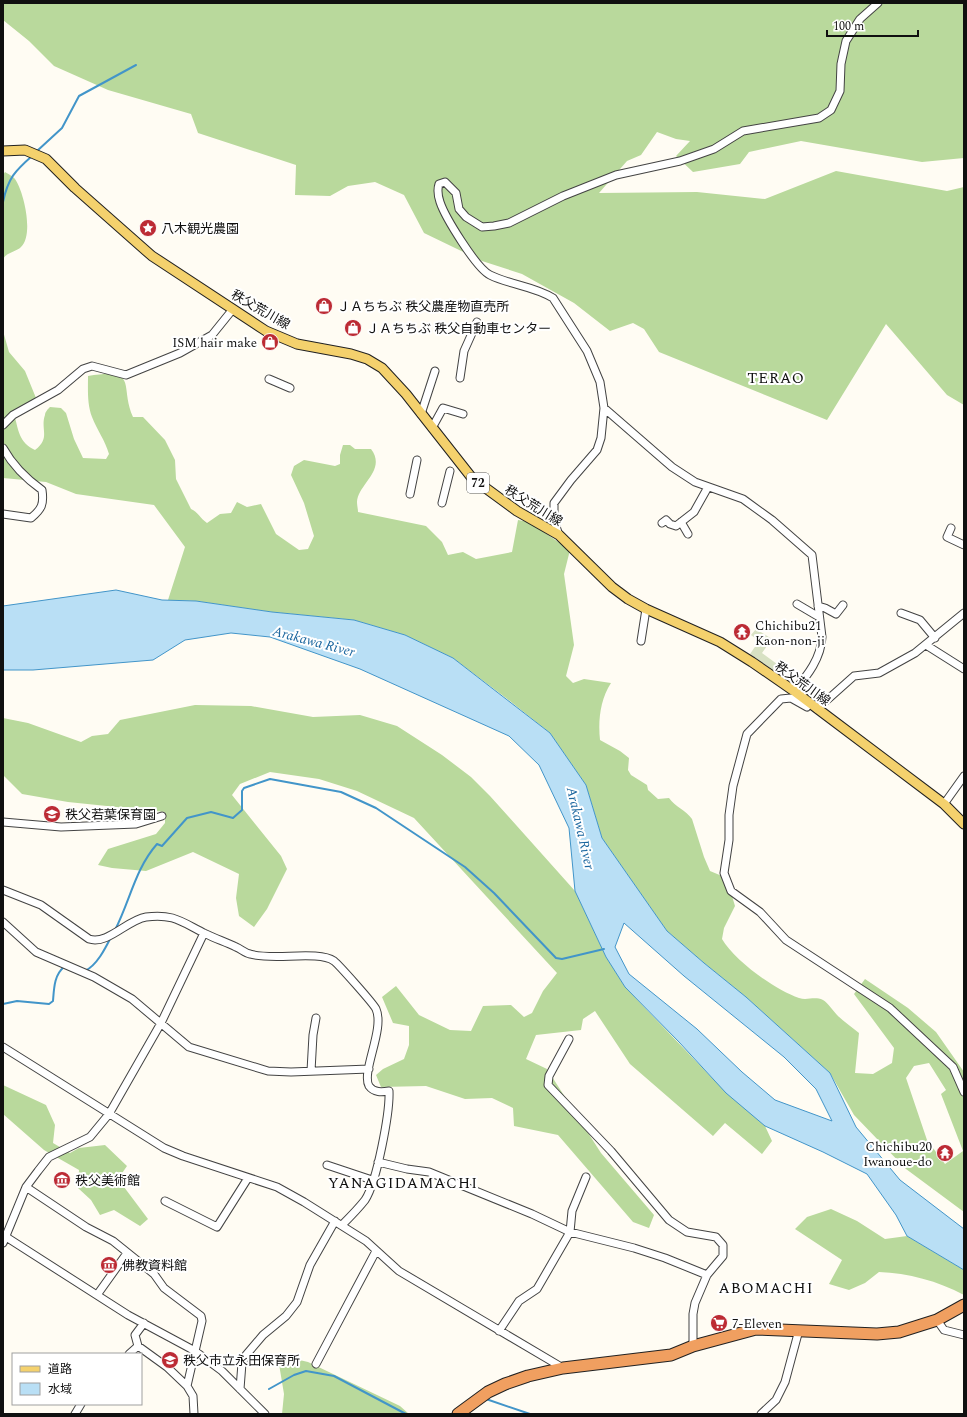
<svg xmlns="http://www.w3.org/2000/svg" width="967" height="1417" font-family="Spectral,'Noto Sans JP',serif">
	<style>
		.forest { fill: #b9d99c; fill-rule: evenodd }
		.cemetery { fill: #d8e1c3 }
		.water { fill: #b9dff5; stroke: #4295c9; fill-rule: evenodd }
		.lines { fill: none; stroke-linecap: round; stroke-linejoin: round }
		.stream { stroke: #4295c9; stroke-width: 2 }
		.minor-casing { stroke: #434343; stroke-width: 9 }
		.major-casing { stroke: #212121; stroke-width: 11 }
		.highway-casing { stroke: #212121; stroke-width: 13 }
		.minor { stroke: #fff; stroke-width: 7 }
		.major { stroke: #f4d16d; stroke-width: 9 }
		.highway { stroke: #f09f60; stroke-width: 11 }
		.labels { text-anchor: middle; stroke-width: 4; stroke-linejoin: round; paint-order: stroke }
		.shield { fill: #fff; stroke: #585858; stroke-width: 1 }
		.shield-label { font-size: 12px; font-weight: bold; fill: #101010 }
		.poi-label { font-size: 13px; fill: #101010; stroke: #fff; text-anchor: start }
		.street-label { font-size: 13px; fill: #101010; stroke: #fff }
		.water-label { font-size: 14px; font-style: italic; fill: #1c679f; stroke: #fff }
		.quarter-label { font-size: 15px; letter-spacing: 1px; fill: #101010; stroke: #fff }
	</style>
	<rect width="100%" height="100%" fill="#fffcf3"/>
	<path class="forest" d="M3 3H964V158L922 162 801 141 749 152 740 164 693 172 676 156 690 141 676 139 657 132 641 155 627 161 599 193 697 192 765 199 836 171 947 191 964 187V405L947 395 886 324 827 420 659 352 644 329 633 323 610 331 574 303 522 274 482 261 424 233 404 195 375 182 348 186 330 196 295 195 296 165 198 133 191 114 108 90 54 66 29 41 3 20Z
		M5 172C8 174 13 176 15 179 24 192 34 235 21 247 16 252 7 252 3 259V175Z
		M3 331 9 352 25 371 36 398 14 413C18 429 19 443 35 450 51 438 40 429 45 415 45 412 48 409 50 407L61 408 66 413 74 439 83 458 106 459 109 454C105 440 97 430 92 417 87 404 88 389 88 376 140 368 119 386 133 417H143L165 440 175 460 176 479 191 509C198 512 200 518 207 523L220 514 231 513 237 502 247 507 261 504 276 534 299 550 308 549 314 536 304 503 291 475 294 466 304 460 335 466 340 464V455L343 445H350L355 449H371C387 470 358 484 357 502 357 505 358 509 358 512L426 526 442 542 448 555 463 552 476 559 512 552 518 520 529 522 570 550 564 574 574 645 566 676 573 683 584 679 611 683C600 700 598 721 600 740L620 751 629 758 628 770 631 775 647 785 648 790 658 799 669 798C675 807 686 810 692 819L704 857 710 871 722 876 732 896 735 906 724 928 722 939C735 961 775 990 799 998 807 1001 814 996 823 1000 828 1003 833 1011 838 1016 844 1022 852 1027 859 1033L855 1073 873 1074 892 1063 894 1048 854 994 865 979 908 1008 936 1032 964 1072V1212L906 1169 854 1115 830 1073 746 997 704 963 667 931 602 838 586 785 550 733 506 698 453 658 405 635 354 620 272 612 196 601 168 600 185 547 154 505 76 494 46 482 3 478ZM929 1063 946 1090 941 1094 963 1151 945 1164 927 1140 906 1078 914 1066Z
		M195 705 251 706 313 717 360 715 397 726 442 755 471 777 490 796 575 891 606 957 625 987 713 1079 765 1126 772 1141 762 1154 725 1123 713 1136 630 1064 595 1011 583 1019 581 1030 536 1035 526 1059 547 1069 601 1153 654 1215 649 1228 633 1222 558 1135 514 1126 513 1108 492 1098 465 1099 426 1086 381 1087 376 1075 383 1069 404 1059 409 1045V1026L393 1023 382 997 396 986 419 1015 450 1030 471 1031 483 1006 511 1005 524 1017 532 1013 543 991 557 973 414 818 357 791 319 779 270 772 240 784 232 795 281 856 287 869 267 909 254 927 239 916 236 898 239 874 193 852 146 871 112 868 98 865 108 849 156 834 165 823V812L68 802 22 794 3 775V718L28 723 81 742 92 736 108 734 120 720Z
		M3 1085 46 1105 55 1125 53 1143 70 1153 79 1148 105 1145 127 1166 118 1179 148 1219 140 1226 114 1210 100 1215 91 1200 78 1188 79 1170 44 1150 3 1114Z
		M831 1209 857 1221 885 1239 907 1236 964 1270V1295C938 1281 908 1273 879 1272L865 1283 849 1290 829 1284 842 1260 795 1229 807 1217Z
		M291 1358 308 1362 400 1406 409 1414H282L284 1394 279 1364Z"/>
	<path class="cemetery" d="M756 629 772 639 762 653 777 664 773 670 750 654 759 641 751 635Z"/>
	<path class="water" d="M116 590 162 600 196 601 272 612 354 620 405 635 453 658 550 733 586 785 602 838 667 931 704 963 746 997 830 1073 856 1127 900 1180 964 1229V1270L907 1236 896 1215 867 1174 823 1152 765 1126 726 1093 679 1042 625 987 606 957 575 891 569 828 539 765 509 736 360 669 270 637 231 633 185 640 153 660 33 670H3V606ZM624 923 684 976 784 1057 816 1089 832 1121 775 1100 742 1072 697 1029 629 974 615 947Z"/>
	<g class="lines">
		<path class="stream" d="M37 151 62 128 79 96 136 65
			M3 202C8 178 15 171 32 156
			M115 930C130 901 135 869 157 844L162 846 187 818 211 812 233 818 242 810V791L244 788 270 779 341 792 376 808 465 867 494 893 556 958 562 959 604 949
			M85 971C97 965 105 949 111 937
			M3 1004 17 1001 49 1004 53 1001C54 989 54 975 64 967
			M269 1389 294 1375 306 1371 334 1376 406 1414
			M486 1399 530 1414"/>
		<g class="minor-casing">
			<path id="minor" d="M460 378 464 351 477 322
				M269 379 290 388
				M604 408 672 467 695 482 743 499 772 520 812 555 822 637C821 658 808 675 794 691
				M421 414 435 371
				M3 425 13 415 58 390 83 369 92 366 126 375 180 353 212 335 233 309
				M432 428 443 408 463 414
				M3 448C13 466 25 478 42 490 44 504 42 509 31 518L3 514
				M410 494 417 460
				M442 503 450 471
				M681 522 688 534
				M662 523 666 520 670 524 676 526 694 512 708 487
				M951 528 947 537 964 545
				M559 535 554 521V503L571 480 597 450 601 438 604 408 600 382 587 351 553 298C534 286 510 285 490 275 476 268 445 217 440 202 438 196 437 190 439 184L445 182 456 193 459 209 466 217 482 227 494 226 509 223 563 196 616 175 680 161 714 149 743 131 819 118 831 110 840 91 841 64 846 41 860 19 878 3
				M797 604 819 617
				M818 606 825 608 836 614 843 605
				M901 613 920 620 935 638
				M641 641 646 609
				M926 645 964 669
				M810 703 807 707 791 698 781 699 747 734 733 786 729 815V840L724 873 731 891 760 912 786 940 890 1008 953 1067 964 1092
				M817 709 854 676 879 673 915 653 964 613
				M944 804 964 776
				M3 822 61 827 136 824 162 816
				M3 890 41 905 89 939C108 945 127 920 146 917 174 913 183 923 206 934 216 939 226 942 236 947 241 949 245 953 250 954 272 961 318 950 334 961 339 965 373 1003 376 1009 385 1029 361 1072 369 1086 374 1093 382 1092 389 1091 390 1112 377 1182 365 1200 358 1209 350 1217 342 1225
				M3 922 36 952 94 977 132 999 189 1047 268 1071 291 1072 369 1069
				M569 1039 549 1076 548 1085 611 1151 669 1220 687 1232 716 1237 723 1245V1256L707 1275 695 1303 693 1314V1346
				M3 1047 164 1148 183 1156 277 1187 304 1202 366 1241 399 1271 563 1368
				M311 1071 313 1035 316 1018
				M378 1162 407 1169 429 1172 532 1214 570 1232 634 1248 665 1258 707 1275
				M327 1165 372 1180
				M26 1187 86 1227 113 1241 154 1274 164 1288 201 1316 202 1321 187 1386 193 1396 194 1414
				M165 1201 217 1227 248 1178
				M3 1235 128 1315 195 1351 222 1371 265 1414
				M3 1243 26 1187 38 1171 49 1157 90 1137 109 1114 161 1023 204 933
				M97 1295 127 1253
				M937 1320 944 1330 964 1335
				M144 1323 135 1335 138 1346 167 1367 187 1386
				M499 1331 519 1301 537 1289 570 1232 572 1211 586 1177
				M129 1354 138 1346
				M316 1364 376 1251
				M240 1389 242 1363 246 1355 263 1335 286 1316 297 1302 310 1265 335 1221
				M75 1414 81 1404
				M761 1414 776 1400 785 1382 799 1330"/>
		</g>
		<g class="major-casing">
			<path id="major" d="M3 151 25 150 46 159 75 188 152 256 266 331 297 344 351 354 367 359 382 368 406 394 472 478 517 511 559 535 612 587 628 599 646 609 720 642 752 662 794 691 944 804 964 824"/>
		</g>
		<g class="highway-casing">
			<path id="highway" d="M458 1414 488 1392 505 1384 528 1376 563 1368 671 1355 693 1346 756 1329 877 1334 899 1332 937 1320 964 1305"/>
		</g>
		<use href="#minor" class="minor"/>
		<use href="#major" class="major"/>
		<use href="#highway" class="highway"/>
	</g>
	<defs>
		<g id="sight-disc" transform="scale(0.9)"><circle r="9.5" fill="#bc2b34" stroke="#fff"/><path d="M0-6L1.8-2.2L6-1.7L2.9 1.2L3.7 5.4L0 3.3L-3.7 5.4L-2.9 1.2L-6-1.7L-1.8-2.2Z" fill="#fff"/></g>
		<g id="shop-disc" transform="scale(0.9)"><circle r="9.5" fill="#bc2b34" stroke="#fff"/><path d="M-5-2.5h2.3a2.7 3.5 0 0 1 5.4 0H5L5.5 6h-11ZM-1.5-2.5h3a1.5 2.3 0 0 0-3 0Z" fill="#fff"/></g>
		<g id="temple-disc" transform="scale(0.9)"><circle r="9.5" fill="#bc2b34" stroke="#fff"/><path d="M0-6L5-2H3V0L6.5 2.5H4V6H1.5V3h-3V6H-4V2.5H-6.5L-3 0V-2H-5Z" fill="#fff"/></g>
		<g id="school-disc" transform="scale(0.9)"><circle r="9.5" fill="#bc2b34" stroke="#fff"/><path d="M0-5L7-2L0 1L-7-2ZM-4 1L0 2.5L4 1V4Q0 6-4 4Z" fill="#fff"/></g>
		<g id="museum-disc" transform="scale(0.9)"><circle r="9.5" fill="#bc2b34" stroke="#fff"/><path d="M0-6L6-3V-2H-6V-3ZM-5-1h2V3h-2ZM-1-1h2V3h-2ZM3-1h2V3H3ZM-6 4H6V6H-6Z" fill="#fff"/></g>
		<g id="supermarket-disc" transform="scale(0.9)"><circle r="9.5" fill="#bc2b34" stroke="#fff"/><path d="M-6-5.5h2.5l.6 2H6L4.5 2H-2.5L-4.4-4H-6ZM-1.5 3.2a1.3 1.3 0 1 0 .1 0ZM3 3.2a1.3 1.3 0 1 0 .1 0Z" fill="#fff"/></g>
	</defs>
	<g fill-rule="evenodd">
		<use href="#sight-disc" x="148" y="228"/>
		<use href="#shop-disc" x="324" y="306"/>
		<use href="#shop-disc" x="353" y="328"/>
		<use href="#shop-disc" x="270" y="342"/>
		<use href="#temple-disc" x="742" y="632"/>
		<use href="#school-disc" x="52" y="814"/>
		<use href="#temple-disc" x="945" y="1153"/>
		<use href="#museum-disc" x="62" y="1180"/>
		<use href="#museum-disc" x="109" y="1265"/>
		<use href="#supermarket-disc" x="719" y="1323"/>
		<use href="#school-disc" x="170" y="1360"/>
	</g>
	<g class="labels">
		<rect class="shield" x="467" y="473" width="22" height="20" rx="3"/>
		<g class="shield-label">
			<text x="478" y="487">72</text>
		</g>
		<g class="poi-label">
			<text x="161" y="233">八木観光農園</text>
			<text x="337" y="311">ＪＡちちぶ 秩父農産物直売所</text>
			<text x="366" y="333">ＪＡちちぶ 秩父自動車センター</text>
			<text x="257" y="347" text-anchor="end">ISM hair make</text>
			<text x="755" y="630">Chichibu21<tspan x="755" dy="15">Kaon-non-ji</tspan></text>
			<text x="65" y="819">秩父若葉保育園</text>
			<text x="932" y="1151" text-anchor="end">Chichibu20<tspan x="932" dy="15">Iwanoue-do</tspan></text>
			<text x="75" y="1185">秩父美術館</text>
			<text x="122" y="1270">佛教資料館</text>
			<text x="732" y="1328">7-Eleven</text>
			<text x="183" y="1365">秩父市立永田保育所</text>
		</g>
		<g class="street-label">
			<text transform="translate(261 309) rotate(30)" y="5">秩父荒川線</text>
			<text transform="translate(534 505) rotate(32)" y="5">秩父荒川線</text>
			<text transform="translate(803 683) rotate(36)" y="5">秩父荒川線</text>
		</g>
		<g class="water-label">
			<text transform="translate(314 641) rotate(15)" y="5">Arakawa River</text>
			<text transform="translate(581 828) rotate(77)" y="5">Arakawa River</text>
		</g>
		<g class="quarter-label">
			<text x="776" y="383">TERAO</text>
			<text x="403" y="1188">YANAGIDAMACHI</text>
			<text x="766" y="1293">ABOMACHI</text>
		</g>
	</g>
	<rect width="967" height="1417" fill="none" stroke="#101010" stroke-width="8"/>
	<rect x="12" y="1353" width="130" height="52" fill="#ffffff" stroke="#9f9f9f"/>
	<rect x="20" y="1366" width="20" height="6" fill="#f4d16d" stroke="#9f9f9f"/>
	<text x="48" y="1373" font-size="12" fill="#101010">道路</text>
	<rect x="20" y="1383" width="20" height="12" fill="#b9dff5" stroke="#9f9f9f"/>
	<text x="48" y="1393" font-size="12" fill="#101010">水域</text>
	<path d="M827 30v6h91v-6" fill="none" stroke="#101010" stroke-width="2"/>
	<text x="833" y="30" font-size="12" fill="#101010" stroke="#ffffff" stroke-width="3" paint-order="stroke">100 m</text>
</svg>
